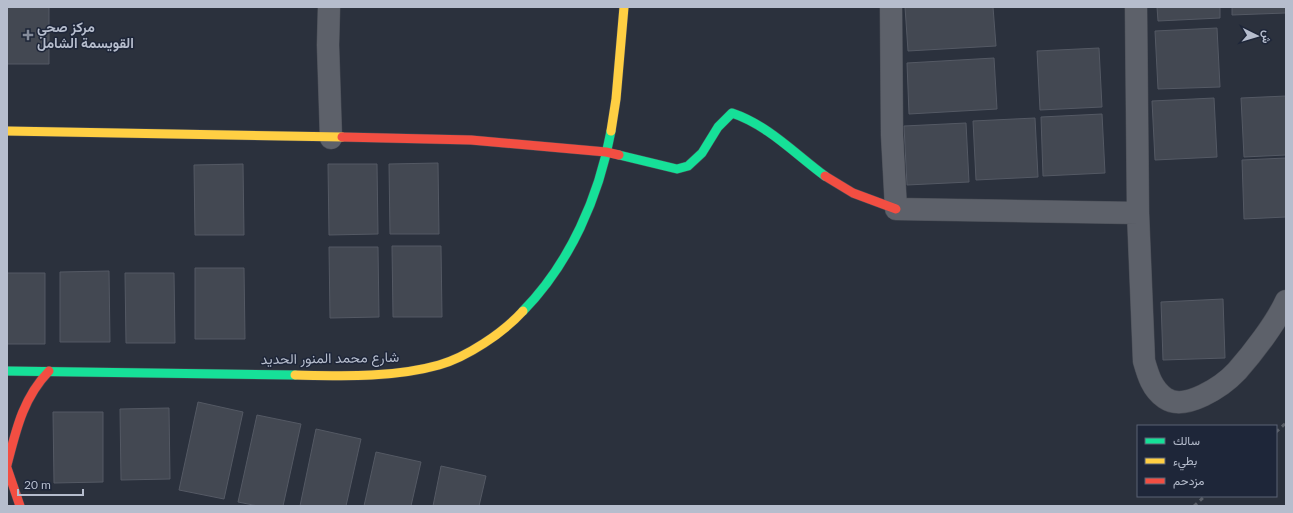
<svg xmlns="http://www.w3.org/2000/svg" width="1293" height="513" font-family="Lato,Vazirmatn,sans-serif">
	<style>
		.building { fill: #434852; stroke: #545964 }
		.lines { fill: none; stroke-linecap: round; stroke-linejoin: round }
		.street-casing { stroke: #484c55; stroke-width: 23 }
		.fast-casing { stroke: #484c55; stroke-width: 10 }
		.slow-casing { stroke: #484c55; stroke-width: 10 }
		.jam-casing { stroke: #484c55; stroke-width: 10 }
		.street { stroke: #5d616a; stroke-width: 22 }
		.fast { stroke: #16e098; stroke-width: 9 }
		.slow { stroke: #ffcf43; stroke-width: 9 }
		.jam { stroke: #f24e42; stroke-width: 9 }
		.rail { stroke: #5a5f68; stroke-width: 3; stroke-dasharray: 4 4; stroke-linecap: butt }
		.poi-dot { fill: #858c9b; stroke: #1e2639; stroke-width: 1.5 }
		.labels { text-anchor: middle; stroke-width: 3; stroke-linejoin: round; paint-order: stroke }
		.poi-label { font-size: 14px; font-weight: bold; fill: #b6bdcd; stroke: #1e2639; text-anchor: start }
		.street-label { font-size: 14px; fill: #b6bdcd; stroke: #1e2639 }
	</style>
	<rect width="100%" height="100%" fill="#2b313d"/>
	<path class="building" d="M7 7H49V64H7Z
		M905 7H993L996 46 908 51Z
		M1157 7H1220V18L1158 21Z
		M1232 7H1286V13L1232 15Z
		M1217 28 1220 87 1158 89 1155 31Z
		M1099 48 1102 107 1040 110 1037 51Z
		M994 58 997 109 909 114 907 63Z
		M1286 96V155L1244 157 1241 98Z
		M1214 98 1217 157 1155 160 1152 101Z
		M1102 114 1105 173 1043 176 1041 117Z
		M1035 118 1038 177 976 180 973 121Z
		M966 123 969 182 907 185 904 126Z
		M1286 158V217L1244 219 1242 160Z
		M438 163 439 234H390L389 164Z
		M243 164 244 235H195L194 165Z
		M328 164H377L378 234 329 235Z
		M392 246H441L442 317H393Z
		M329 247H378L379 317 330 318Z
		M195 268H244L245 339H195Z
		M109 271 110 342H60V272Z
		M7 273H45V344H7Z
		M125 273H174L175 343H126Z
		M1223 299 1225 358 1163 360 1161 302Z
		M198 402 243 412 224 499 179 490Z
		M169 408 170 479 121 480 120 409Z
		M53 412H103V482L54 483Z
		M257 415 301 424 283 506H258L238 502Z
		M316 429 361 439 346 506H300Z
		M376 452 421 462 411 506H364Z
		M441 466 486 476 479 506H433Z"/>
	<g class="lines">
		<g class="street-casing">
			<path id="street" d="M329 7 328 45 331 138
				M891 7 892 135 896 209 1138 213
				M1136 7 1138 213 1144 361C1148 375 1152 389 1165 398 1185 412 1223 386 1237 371 1253 353 1276 323 1286 301"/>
		</g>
		<g class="fast-casing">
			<path id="fast" d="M619 155 677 169 688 166 702 153 718 127 732 113C768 125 795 154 825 176
				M523 311C570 263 599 197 611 131
				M7 371 295 375"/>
		</g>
		<g class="slow-casing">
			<path id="slow" d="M7 131 342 137
				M611 131 616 99 624 7
				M295 375C342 376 393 378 439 365 467 357 503 333 523 311"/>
		</g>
		<g class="jam-casing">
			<path id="jam" d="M342 137 471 140 606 152 619 155
				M825 176 853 193 896 209
				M7 465C16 430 23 398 49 371
				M7 468 20 506"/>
		</g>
		<use href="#street" class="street"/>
		<use href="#fast" class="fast"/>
		<use href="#slow" class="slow"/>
		<use href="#jam" class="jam"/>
		<path class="rail" d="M1276 432 1286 423
			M1194 506 1205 496"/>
	</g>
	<path class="poi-dot" d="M26 29h4v4h4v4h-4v4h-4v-4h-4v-4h4z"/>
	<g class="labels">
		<g class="poi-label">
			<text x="37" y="32">مركز صحي<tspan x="37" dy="16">القويسمة الشامل</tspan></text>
		</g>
		<g class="street-label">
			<text transform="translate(330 358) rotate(-1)" y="5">شارع محمد المنور الحديد</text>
		</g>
	</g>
	<rect width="1293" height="513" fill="none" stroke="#b6bdcd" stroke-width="16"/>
	<rect x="1137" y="425" width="140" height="72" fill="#1e2639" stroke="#5b6274"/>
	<rect x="1145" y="438" width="20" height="6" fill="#16e098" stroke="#5b6274"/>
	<text x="1173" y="445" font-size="12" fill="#b6bdcd">سالك</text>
	<rect x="1145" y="458" width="20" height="6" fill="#ffcf43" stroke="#5b6274"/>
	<text x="1173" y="465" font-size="12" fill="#b6bdcd">بطيء</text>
	<rect x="1145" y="478" width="20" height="6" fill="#f24e42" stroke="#5b6274"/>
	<text x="1173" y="485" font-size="12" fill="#b6bdcd">مزدحم</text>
	<g transform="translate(1257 36) rotate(95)" stroke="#1e2639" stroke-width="3" paint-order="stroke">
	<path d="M0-3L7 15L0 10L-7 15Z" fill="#b6bdcd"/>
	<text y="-6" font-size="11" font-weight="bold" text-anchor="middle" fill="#b6bdcd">ش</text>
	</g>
	<path d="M18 489v6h65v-6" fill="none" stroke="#b6bdcd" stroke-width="2"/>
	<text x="24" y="489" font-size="12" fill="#b6bdcd" stroke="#1e2639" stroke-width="3" paint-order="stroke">20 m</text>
</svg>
